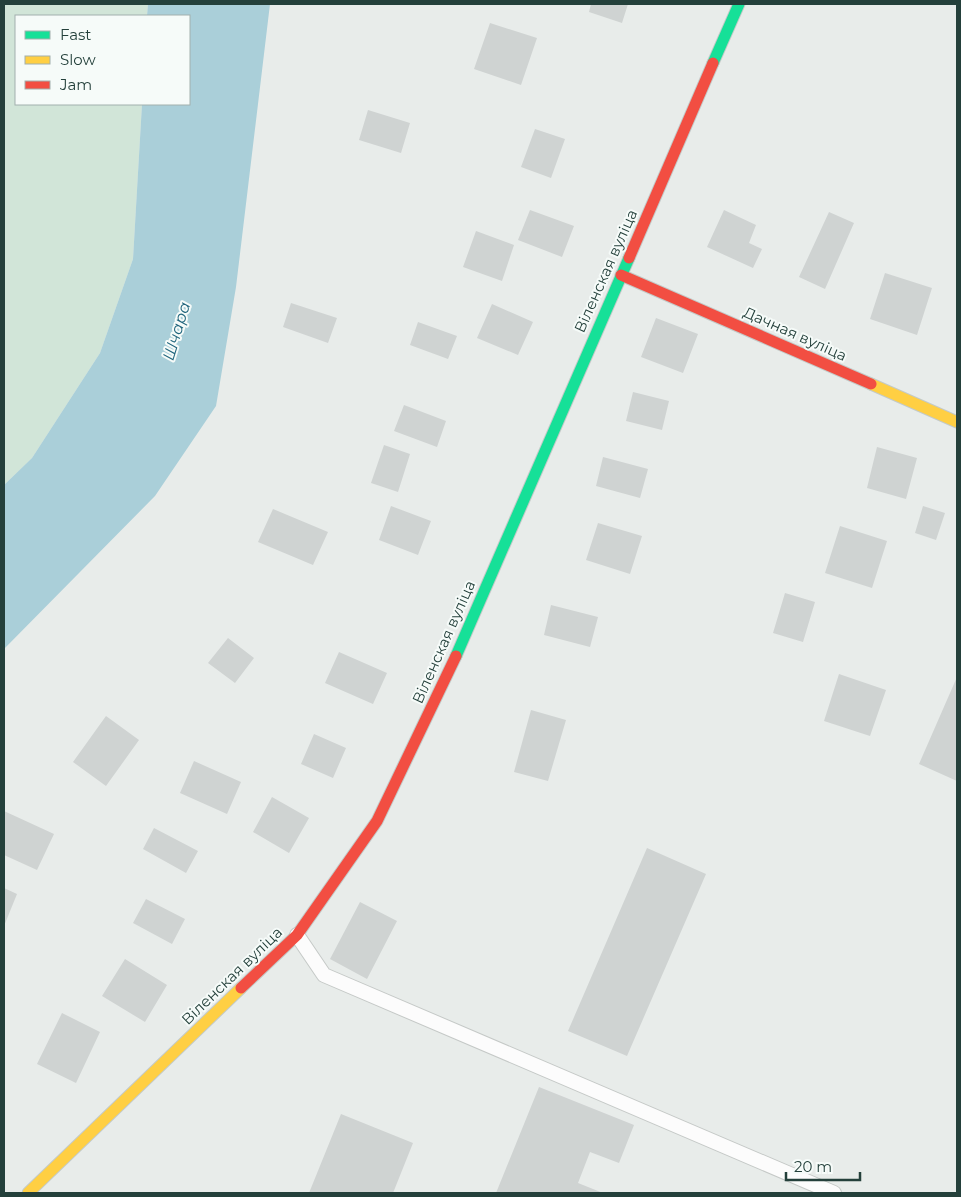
<svg xmlns="http://www.w3.org/2000/svg" width="961" height="1197" font-family="Montserrat,sans-serif">
	<style>
		.green { fill: #d1e5d8 }
		.water { fill: #aacfd9 }
		.building { fill: #cfd3d2 }
		.lines { fill: none; stroke-linecap: round; stroke-linejoin: round }
		.lane-casing { stroke: #c5c9c7; stroke-width: 16 }
		.fast-casing { stroke: #c3cac8; stroke-width: 13 }
		.slow-casing { stroke: #c3cac8; stroke-width: 13 }
		.jam-casing { stroke: #c3cac8; stroke-width: 13 }
		.lane { stroke: #fcfcfc; stroke-width: 14 }
		.fast { stroke: #16e098; stroke-width: 11 }
		.slow { stroke: #ffcf43; stroke-width: 11 }
		.jam { stroke: #f24e42; stroke-width: 11 }
		.labels { text-anchor: middle; stroke-width: 4; stroke-linejoin: round; paint-order: stroke }
		.street-label { font-size: 15px; fill: #24403b; stroke: #f6fbf9 }
		.water-label { font-size: 16px; font-style: italic; fill: #1f647c; stroke: #f6fbf9 }
	</style>
	<rect width="100%" height="100%" fill="#e8ecea"/>
	<path class="green" d="M4 4H148L147 16H16V104H142L133 259 100 353 32 458 4 485Z"/>
	<path class="water" d="M148 4H270L236 287 216 406 155 496 4 649V485L32 458 100 353 133 259 142 104H189V16H147Z"/>
	<path class="building" d="M591 4H628L622 23 589 12Z
		M490 23 537 38 521 85 474 69Z
		M368 110 410 123 401 153 359 140Z
		M535 129 565 139 551 178 521 167Z
		M530 210 574 226 562 257 518 240Z
		M724 210 756 225 749 243 762 249 753 268 707 247Z
		M829 212 854 223 825 289 799 277Z
		M476 231 514 245 502 281 463 267Z
		M885 273 932 288 917 335 870 319Z
		M291 303 337 318 328 343 283 327Z
		M492 304 533 322 518 355 477 338Z
		M656 318 698 334 683 373 641 357Z
		M418 322 457 336 448 359 410 345Z
		M633 392 669 401 662 430 626 421Z
		M404 405 446 421 437 447 394 431Z
		M384 445 410 454 398 492 371 483Z
		M877 447 917 458 906 499 867 488Z
		M603 457 648 469 640 498 596 486Z
		M391 506 431 521 418 555 379 540Z
		M923 506 945 513 936 540 915 533Z
		M273 509 328 532 313 565 258 542Z
		M598 523 642 536 630 574 586 560Z
		M840 526 887 541 872 588 825 573Z
		M785 593 815 602 803 642 773 633Z
		M551 605 598 617 590 647 544 635Z
		M228 638 254 658 235 683 208 663Z
		M339 652 387 673 373 704 325 683Z
		M839 674 886 690 870 736 824 721Z
		M957 677V781L919 764Z
		M531 710 566 720 548 781 514 772Z
		M106 716 139 740 106 786 73 762Z
		M314 734 346 748 333 778 301 764Z
		M194 761 241 782 227 814 180 793Z
		M272 797 309 818 289 853 253 832Z
		M4 811 54 834 37 870 4 855Z
		M154 828 198 851 186 873 143 849Z
		M647 848 706 874 627 1056 568 1031Z
		M4 888 17 894 4 926Z
		M146 899 185 919 172 944 133 923Z
		M360 902 397 921 367 979 330 959Z
		M125 959 167 985 145 1022 102 996Z
		M62 1013 100 1032 76 1083 37 1064Z
		M539 1087 634 1125 619 1163 590 1152 578 1183 603 1193H496Z
		M341 1114 413 1143 393 1193H309Z"/>
	<g class="lines">
		<g class="lane-casing">
			<path id="lane" d="M297 935 324 975 834 1193"/>
		</g>
		<g class="fast-casing">
			<path id="fast" d="M713 63 739 4
				M456 656 629 258"/>
		</g>
		<g class="slow-casing">
			<path id="slow" d="M871 384 957 422
				M28 1193 241 988"/>
		</g>
		<g class="jam-casing">
			<path id="jam" d="M629 258 713 63
				M621 275 871 384
				M241 988 297 935 377 821 456 656"/>
		</g>
		<use href="#lane" class="lane"/>
		<use href="#fast" class="fast"/>
		<use href="#slow" class="slow"/>
		<use href="#jam" class="jam"/>
	</g>
	<g class="labels">
		<g class="street-label">
			<text transform="translate(606 271) rotate(-66)" y="5">Віленская вуліца</text>
			<text transform="translate(795 334) rotate(24)" y="5">Дачная вуліца</text>
			<text transform="translate(444 642) rotate(-66)" y="5">Віленская вуліца</text>
			<text transform="translate(232 976) rotate(-44)" y="5">Віленская вуліца</text>
		</g>
		<g class="water-label">
			<text transform="translate(176 331) rotate(-73)" y="6">Шчара</text>
		</g>
	</g>
	<rect width="961" height="1197" fill="none" stroke="#24403b" stroke-width="10"/>
	<rect x="15" y="15" width="175" height="90" fill="#f6fbf9" stroke="#a2b0ad"/>
	<rect x="25" y="31" width="25" height="8" fill="#16e098" stroke="#a2b0ad"/>
	<text x="60" y="40" font-size="15" fill="#24403b">Fast</text>
	<rect x="25" y="56" width="25" height="8" fill="#ffcf43" stroke="#a2b0ad"/>
	<text x="60" y="65" font-size="15" fill="#24403b">Slow</text>
	<rect x="25" y="81" width="25" height="8" fill="#f24e42" stroke="#a2b0ad"/>
	<text x="60" y="90" font-size="15" fill="#24403b">Jam</text>
	<path d="M786 1172v8h74v-8" fill="none" stroke="#24403b" stroke-width="2.5"/>
	<text x="794" y="1172" font-size="15" fill="#24403b" stroke="#f6fbf9" stroke-width="4" paint-order="stroke">20 m</text>
</svg>
